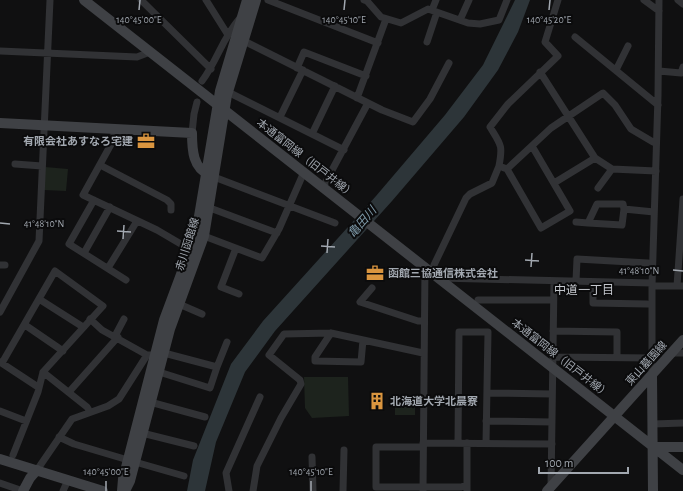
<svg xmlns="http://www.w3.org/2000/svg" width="683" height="491" font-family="'Alegreya Sans','Noto Sans JP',sans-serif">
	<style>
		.green { fill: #1d231d }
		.water { fill: #2d3539 }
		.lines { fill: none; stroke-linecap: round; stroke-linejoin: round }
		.street { stroke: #313235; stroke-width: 7 }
		.secondary { stroke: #3f4145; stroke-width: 10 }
		.ticks { fill: none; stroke: #a2a8b0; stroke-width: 1.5 }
		.labels { text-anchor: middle; stroke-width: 4; stroke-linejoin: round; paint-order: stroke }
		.poi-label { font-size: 11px; font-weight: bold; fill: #a2a8b0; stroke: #0b0b0c; text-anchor: start }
		.street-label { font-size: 11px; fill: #a2a8b0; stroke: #0b0b0c }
		.water-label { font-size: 12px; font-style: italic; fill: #7d98a7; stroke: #0b0b0c }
		.neighbourhood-label { font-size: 12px; fill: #c3c6cc; stroke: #0b0b0c }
		.ticks-label { font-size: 10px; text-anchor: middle; fill: #a2a8b0; stroke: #0b0b0c; stroke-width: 4; stroke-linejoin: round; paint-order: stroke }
	</style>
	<rect width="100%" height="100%" fill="#101011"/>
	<path class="green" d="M45 167 68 169 66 191 44 190Z
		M304 377H348L349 416 312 418 305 408Z
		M395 405 415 406V415H395Z"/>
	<path class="water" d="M515 0H530L518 32 498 70 464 117 392 201 275 331 245 372 216 442 205 491H187L193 460 231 364 263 321 376 196 445 115 483 65Z"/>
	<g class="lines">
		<path class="street" d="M141 0 211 69
			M206 0 228 35
			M268 0 378 43
			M364 0 367 1 381 17 401 23 428 9 468 23 480 24 499 20 507 0
			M644 0 659 11
			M678 0 683 4
			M432 10 436 0
			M460 20 469 0
			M575 37 658 105
			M244 41 382 110 413 122 430 99 449 63
			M427 42 437 12
			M0 51 137 57 150 52
			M297 68 304 52 366 76
			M616 70 628 46
			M659 71 681 73 683 67
			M540 72 595 158 612 169 656 171
			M202 81C217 61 223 37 240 18
			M228 92 344 150
			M357 98 386 19
			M280 117 303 70
			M114 129V139L83 195 157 230 191 250
			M192 133 194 114 197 102
			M312 134 335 86
			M532 146 570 211 541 228 507 169 499 166C503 145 501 145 490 127L508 104 558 56 545 42 558 0
			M15 164 42 166
			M100 165 167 200 171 204V210
			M507 169 551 128 603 93 615 105 631 129 653 142
			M214 177 335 223
			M554 183 595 158
			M323 187 368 103
			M598 188 612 169
			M94 200 69 244 126 280
			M210 208 277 233
			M624 209 654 212
			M576 222 588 223 597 204H623L624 209 622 225 588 223
			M204 236 262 258 279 229 304 172
			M236 248 221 287 239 294
			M84 253 110 207
			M0 265H5
			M434 265 466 198 470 194 492 183 499 166
			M108 268 137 221
			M439 278 652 283
			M576 281 577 259 648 263
			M593 282V303L647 304
			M652 286H683
			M677 286 683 199
			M372 288 360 302 418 321H424
			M39 299 83 327
			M478 300H553
			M179 304 202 314
			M0 312 39 241 50 0
			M90 319 102 330 147 355
			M24 325 28 327 63 351
			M553 331 617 332V357
			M331 333 315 357V361L361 362 363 340
			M115 336 124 319
			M672 353H683
			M553 357 652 358
			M0 362 38 387
			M2 363 55 271 103 306 43 372 38 392 13 455
			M217 367 227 342
			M43 372 87 407 90 412
			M159 372 210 388 217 367 164 353
			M652 375V286L658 96 659 0
			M69 392 118 337
			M487 393 552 394
			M150 402 205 417
			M0 411 26 421
			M486 421 552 422
			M653 424 683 423
			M142 433 194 446
			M59 437 74 444 128 460
			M423 443 552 444
			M458 443 459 332H488L486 443
			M423 447H376V487H461L467 485
			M312 457 313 491
			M135 462 184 476
			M37 470 72 419 108 406 119 399 147 355H154
			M0 483 23 491
			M551 487 554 281
			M63 491 68 480
			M229 491 226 473 260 397
			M253 491 257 466 281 418 301 384 300 380 269 355 284 334 331 333 423 353
			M343 491 344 450
			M423 491 425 266
			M467 491V443"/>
		<path class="secondary" d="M84 0 683 470
			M0 123 192 133C192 150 193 169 210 175
			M652 375 653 491
			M653 447H683
			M0 459 103 491
			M23 491 30 478 37 470
			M122 491 123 479 164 320 196 234 220 91 247 0
			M125 491 130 481 170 329 204 236 227 95 256 0
			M547 491 683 340"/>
	</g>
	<path class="ticks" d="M139 10 140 0M344 10 345 0M549 10 550 0M0 223 10 224M117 231 131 232M123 239 124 225M321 246 335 247M327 253 328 239M525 260 539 261M531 267 532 253M673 270 683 271M106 491V481M311 491V481"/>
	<defs>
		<g id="office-bare" transform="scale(1.38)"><path d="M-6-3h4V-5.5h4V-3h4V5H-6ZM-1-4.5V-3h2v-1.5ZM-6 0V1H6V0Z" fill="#da953f" stroke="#0b0b0c" stroke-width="2.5" paint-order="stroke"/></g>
		<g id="building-bare" transform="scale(1.38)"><path d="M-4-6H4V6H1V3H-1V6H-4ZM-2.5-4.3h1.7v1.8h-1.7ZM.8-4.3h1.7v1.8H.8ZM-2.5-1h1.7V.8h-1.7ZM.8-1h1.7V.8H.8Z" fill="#da953f" stroke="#0b0b0c" stroke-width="2.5" paint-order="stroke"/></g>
	</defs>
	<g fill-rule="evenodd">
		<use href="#office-bare" x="146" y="141"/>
		<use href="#office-bare" x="375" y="273"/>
		<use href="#building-bare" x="377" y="401"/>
	</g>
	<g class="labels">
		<g class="poi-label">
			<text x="133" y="145" text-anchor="end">有限会社あすなろ宅建</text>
			<text x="388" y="277">函館三協通信株式会社</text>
			<text x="390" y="405">北海道大学北晨寮</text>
		</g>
		<g class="street-label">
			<text transform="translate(306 158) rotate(38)" y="4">本通富岡線（旧戸井線）</text>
			<text transform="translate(187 244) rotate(-73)" y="4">赤川函館線</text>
			<text transform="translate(561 358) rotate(38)" y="4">本通富岡線（旧戸井線）</text>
			<text transform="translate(646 363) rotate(-48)" y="4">東山墓園線</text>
		</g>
		<g class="water-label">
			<text transform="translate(362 222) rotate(-49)" y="4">亀田川</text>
		</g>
		<g class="neighbourhood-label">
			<text x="584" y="294">中道一丁目</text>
		</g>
	</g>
	<g class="ticks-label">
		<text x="139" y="23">140°45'00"E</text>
		<text x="344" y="23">140°45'10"E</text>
		<text x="549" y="23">140°45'20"E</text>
		<text x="44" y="227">41°48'10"N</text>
		<text x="639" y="274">41°48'10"N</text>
		<text x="106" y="475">140°45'00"E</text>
		<text x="311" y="475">140°45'10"E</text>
	</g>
	<path d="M539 467v6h89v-6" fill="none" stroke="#a2a8b0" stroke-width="2"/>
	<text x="545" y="467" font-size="12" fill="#a2a8b0" stroke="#0b0b0c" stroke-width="3" paint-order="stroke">100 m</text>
</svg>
